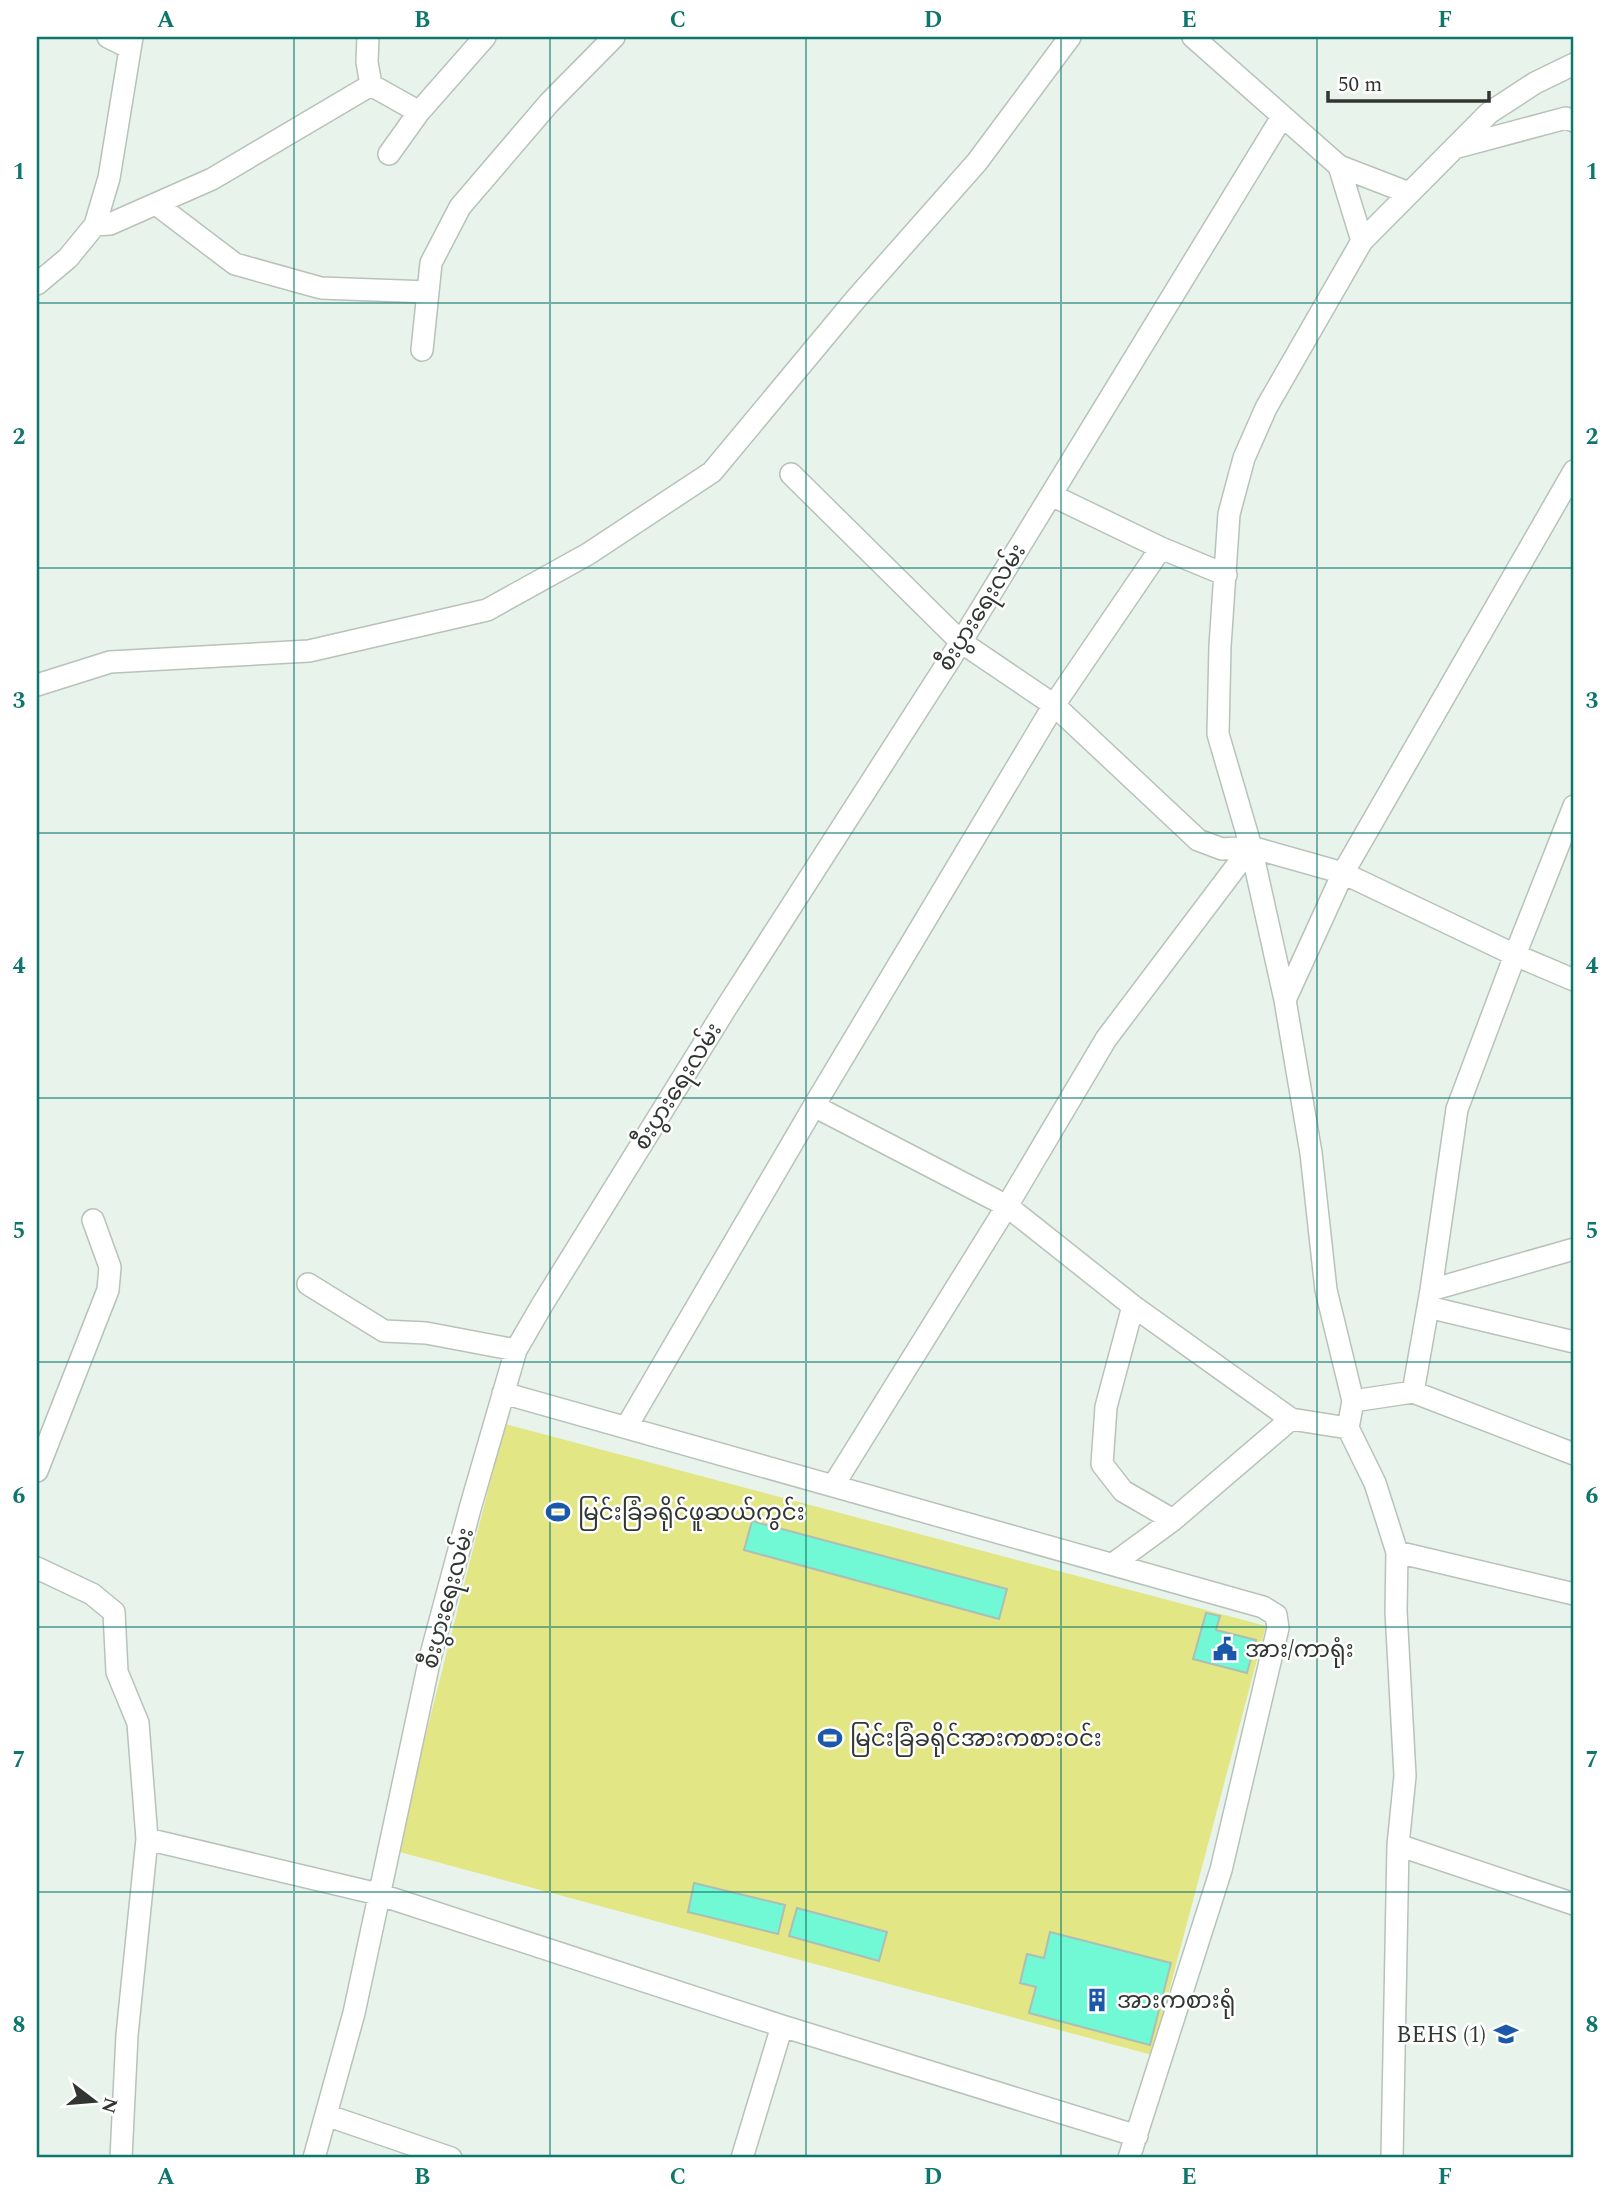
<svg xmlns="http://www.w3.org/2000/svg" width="1611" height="2195" font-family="Spectral,'Noto Sans Myanmar',serif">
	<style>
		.park { fill: #e2e684 }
		.building { fill: #71f8d5; stroke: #aebdb8; stroke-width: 2 }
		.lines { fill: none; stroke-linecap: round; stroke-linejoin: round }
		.minor-casing { stroke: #b7c2b9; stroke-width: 24 }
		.minor { stroke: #fff; stroke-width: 21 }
		.grid { fill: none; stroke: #0f766e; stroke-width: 2; stroke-opacity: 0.55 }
		.labels { text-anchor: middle; stroke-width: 5; stroke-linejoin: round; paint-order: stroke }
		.street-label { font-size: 23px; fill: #313632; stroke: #fff }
		.poi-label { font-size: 23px; fill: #313632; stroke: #fff; text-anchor: start }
		.neatline { fill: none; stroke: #0f766e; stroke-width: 2.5 }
		.grid-label { font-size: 23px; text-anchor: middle; font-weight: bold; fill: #0f766e }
	</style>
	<rect width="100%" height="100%" fill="#e8f4eb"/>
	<path class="park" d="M505 1424 1266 1626 1152 2055 396 1851Z"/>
	<path class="building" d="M752 1521 1007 1589 999 1619 744 1550Z
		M1206 1613 1220 1616 1216 1630 1256 1640 1247 1673 1193 1659Z
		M694 1883 785 1905 778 1934 688 1912Z
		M797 1908 887 1932 879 1961 789 1936Z
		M1050 1932 1171 1963 1150 2045 1029 2013 1036 1987 1020 1983 1027 1954 1044 1958Z"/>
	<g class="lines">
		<g class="minor-casing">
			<path id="minor" d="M108 37 130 48
				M368 37 367 62 371 85 419 112
				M1193 37 1339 166 1362 241
				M1454 148 1566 118 1574 121
				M389 154 419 112 485 37
				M1339 166 1409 193
				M156 204 235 264 321 288 428 292
				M95 225 110 224 212 179 371 85
				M37 284 68 258 95 225 109 178 132 37
				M422 350 431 263 460 207 549 103 614 37
				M791 474 961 642 1054 705 1198 840 1222 849 1251 847 1343 873 1515 955 1574 980
				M1051 495 1161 548 1226 575
				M37 685 110 662 309 651 487 610 588 554 712 472 855 300 977 162 1070 37
				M1285 1000 1343 873 1574 471
				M814 1106 1007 1206 1133 1306 1291 1419 1348 1428
				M308 1284 384 1331 426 1333 516 1350
				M1431 1290 1574 1249
				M1133 1306 1106 1407 1102 1464 1123 1491 1173 1520
				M1428 1307 1574 1342
				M1413 1392 1431 1290 1457 1109 1515 955 1574 806
				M503 1393 1263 1607 1276 1615 1278 1628 1221 1870 1129 2158
				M1353 1401 1413 1392 1574 1454
				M627 1426 814 1106 1054 705 1161 548
				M37 1471 108 1290 110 1267 93 1220
				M833 1486 1007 1206 1106 1039 1251 847
				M1397 1552 1574 1594
				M1113 1564 1173 1520 1291 1419
				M37 1568 92 1594 114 1612 117 1672 138 1723 147 1839 127 2035 121 2158
				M147 1839 378 1894 782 2026 1137 2136
				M1398 1845 1574 1904
				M326 2115 451 2158
				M314 2158 354 2013 430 1658 471 1505 516 1350 542 1305 726 1008 961 642 1282 117
				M742 2158 782 2026
				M1392 2158 1398 1845 1405 1776 1396 1611 1397 1552 1375 1483 1348 1428 1353 1401 1326 1290 1311 1153 1285 1000 1251 847 1218 734 1220 646 1229 514 1244 458 1266 408 1362 241 1489 113 1535 83 1574 64"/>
		</g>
		<use href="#minor" class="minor"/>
	</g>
	<path class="grid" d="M294 37V2158M550 37V2158M806 37V2158M1061 37V2158M1317 37V2158M37 303H1574M37 568H1574M37 833H1574M37 1098H1574M37 1362H1574M37 1627H1574M37 1892H1574"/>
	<defs>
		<g id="stadium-bare" transform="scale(1.89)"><path d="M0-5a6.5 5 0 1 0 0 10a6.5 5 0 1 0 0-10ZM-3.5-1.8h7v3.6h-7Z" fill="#1b58a9" stroke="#fff" stroke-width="2.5" paint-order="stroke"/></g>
		<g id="civic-bare" transform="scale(1.89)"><path d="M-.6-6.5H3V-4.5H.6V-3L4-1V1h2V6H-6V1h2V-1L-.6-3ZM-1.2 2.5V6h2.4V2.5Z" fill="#1b58a9" stroke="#fff" stroke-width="2.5" paint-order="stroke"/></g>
		<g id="building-bare" transform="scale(1.89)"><path d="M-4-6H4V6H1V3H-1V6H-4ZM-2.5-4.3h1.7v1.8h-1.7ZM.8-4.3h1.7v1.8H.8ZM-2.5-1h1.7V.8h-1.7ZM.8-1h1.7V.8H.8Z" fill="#1b58a9" stroke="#fff" stroke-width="2.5" paint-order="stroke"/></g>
		<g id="school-bare" transform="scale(1.89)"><path d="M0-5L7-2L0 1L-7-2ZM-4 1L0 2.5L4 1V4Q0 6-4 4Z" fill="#1b58a9" stroke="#fff" stroke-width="2.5" paint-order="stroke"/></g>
	</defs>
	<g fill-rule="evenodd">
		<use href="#stadium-bare" x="558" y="1512"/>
		<use href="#civic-bare" x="1225" y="1649"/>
		<use href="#stadium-bare" x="830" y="1738"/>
		<use href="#building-bare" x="1097" y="2000"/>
		<use href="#school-bare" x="1506" y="2034"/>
	</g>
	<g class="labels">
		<g class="street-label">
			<text transform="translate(981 607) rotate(-58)" y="8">စီးပွားရေးလမ်း</text>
			<text transform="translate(677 1086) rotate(-58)" y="8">စီးပွားရေးလမ်း</text>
			<text transform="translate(447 1598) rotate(-75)" y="8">စီးပွားရေးလမ်း</text>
		</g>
		<g class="poi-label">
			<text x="578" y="1520">မြင်းခြံခရိုင်ဖူဆယ်ကွင်း</text>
			<text x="1245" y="1657">အား/ကာရုံး</text>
			<text x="850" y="1746">မြင်းခြံခရိုင်အားကစားဝင်း</text>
			<text x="1117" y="2008">အားကစားရုံ</text>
			<text x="1486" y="2042" text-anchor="end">BEHS (1)</text>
		</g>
	</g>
	<rect width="1611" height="2195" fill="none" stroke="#ffffff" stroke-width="77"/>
	<g transform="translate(94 2101) rotate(106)" stroke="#ffffff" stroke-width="5" paint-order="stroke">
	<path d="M0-5L12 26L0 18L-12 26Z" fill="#313632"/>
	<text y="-10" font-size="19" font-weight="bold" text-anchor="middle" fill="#313632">N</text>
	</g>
	<path d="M1328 91v10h161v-10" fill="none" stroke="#313632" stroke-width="3.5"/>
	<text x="1338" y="91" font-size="21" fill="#313632" stroke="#ffffff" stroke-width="5" paint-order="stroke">50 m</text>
	<rect x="38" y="38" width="1534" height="2118" class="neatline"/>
	<g class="grid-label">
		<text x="166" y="27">A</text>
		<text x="422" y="27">B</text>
		<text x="678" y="27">C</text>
		<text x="933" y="27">D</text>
		<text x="1189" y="27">E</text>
		<text x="1445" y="27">F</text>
		<text x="19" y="179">1</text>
		<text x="1592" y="179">1</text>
		<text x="19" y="444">2</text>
		<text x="1592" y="444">2</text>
		<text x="19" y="708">3</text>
		<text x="1592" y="708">3</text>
		<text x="19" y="973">4</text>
		<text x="1592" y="973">4</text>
		<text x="19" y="1238">5</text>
		<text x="1592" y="1238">5</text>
		<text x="19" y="1503">6</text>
		<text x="1592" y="1503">6</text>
		<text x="19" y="1767">7</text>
		<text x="1592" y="1767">7</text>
		<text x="19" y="2032">8</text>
		<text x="1592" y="2032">8</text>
		<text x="166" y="2184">A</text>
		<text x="422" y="2184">B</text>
		<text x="678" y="2184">C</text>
		<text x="933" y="2184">D</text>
		<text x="1189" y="2184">E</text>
		<text x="1445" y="2184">F</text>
	</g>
</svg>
